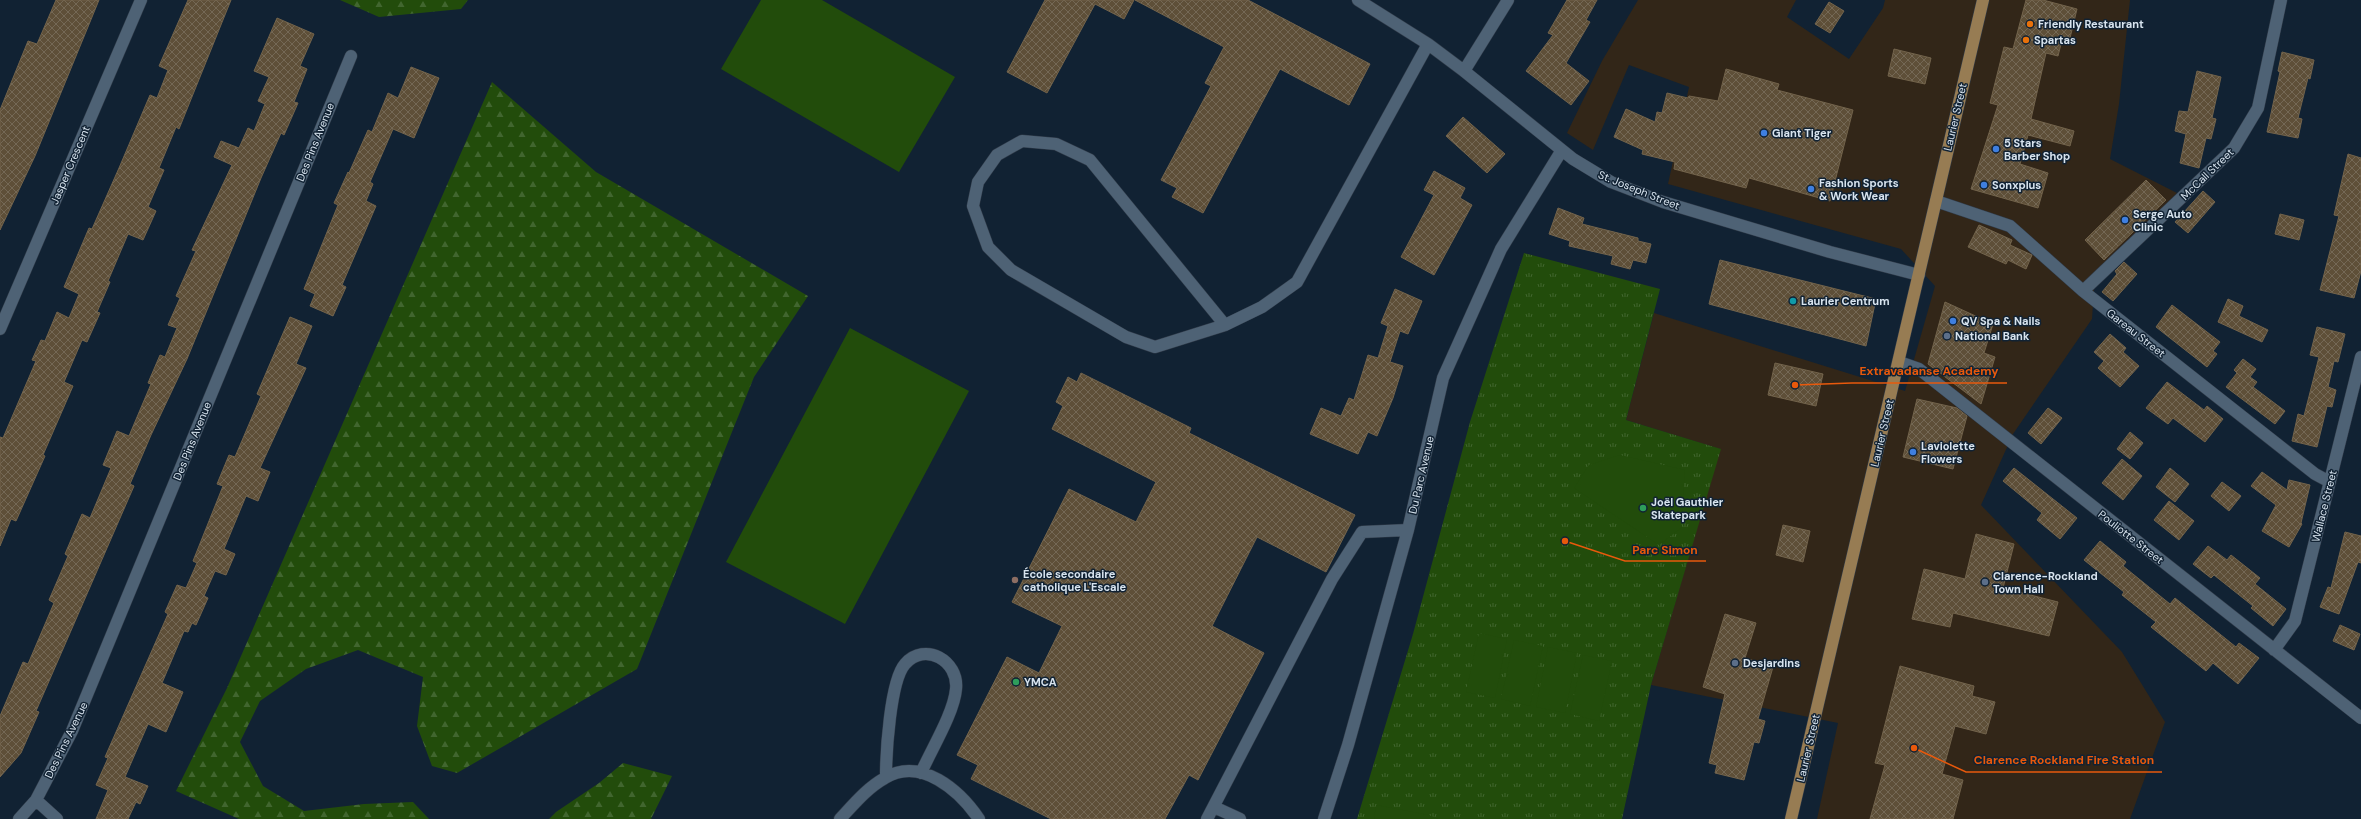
<svg xmlns="http://www.w3.org/2000/svg" width="2361" height="819" font-family="'DM Sans',sans-serif">
	<style>
		.commercial { fill: #322618 }
		.forest { fill: url(#forest-firs) }
		.park { fill: url(#park-tufts) }
		.pitch { fill: #224c0b }
		.building { fill: url(#building-cross-hatch); stroke: #72634b }
		.lines { fill: none; stroke-linecap: round; stroke-linejoin: round }
		.minor-casing { stroke: #303b49; stroke-width: 13 }
		.major-casing { stroke: #303b49; stroke-width: 13 }
		.minor { stroke: #4e6275; stroke-width: 12 }
		.major { stroke: #977c53; stroke-width: 12 }
		.food-dot { fill: #e8710a; stroke: #123; stroke-width: 1.5 }
		.shop-dot { fill: #3f7fe0; stroke: #123; stroke-width: 1.5 }
		.culture-dot { fill: #0f9aa8; stroke: #123; stroke-width: 1.5 }
		.service-dot { fill: #5c6f8a; stroke: #123; stroke-width: 1.5 }
		.leisure-dot { fill: #2e9e5b; stroke: #123; stroke-width: 1.5 }
		.education-dot { fill: #8d6e63; stroke: #123; stroke-width: 1.5 }
		.labels { text-anchor: middle; stroke-width: 3; stroke-linejoin: round; paint-order: stroke }
		.poi-label { font-size: 11px; font-weight: bold; fill: #d8e4ef; stroke: #123; text-anchor: start }
		.street-label { font-size: 11px; fill: #d8e4ef; stroke: #123 }
		.leader { fill: none; stroke: #e8590c; stroke-width: 1.5 }
		.callout-dot { fill: #e8590c; stroke: #123; stroke-width: 1.5 }
		.callout-label { font-size: 12px; text-anchor: middle; font-weight: bold; fill: #e8590c; stroke: #123; stroke-width: 3; stroke-linejoin: round; paint-order: stroke }
	</style>
	<defs>
		<pattern id="forest-firs" width="22" height="20" patternUnits="userSpaceOnUse"><rect width="22" height="20" fill="#224c0b"/><path d="M5 1l3.5 6h-7zM16 11l3.5 6h-7z" fill="#41662f"/></pattern>
		<pattern id="park-tufts" width="24" height="20" patternUnits="userSpaceOnUse"><rect width="24" height="20" fill="#224c0b"/><path d="M3 7l-1-3M5 7V3M7 7l1-3M15 17l-1-3M17 17v-4M19 17l1-3" fill="none" stroke="#41662f"/></pattern>
		<pattern id="building-cross-hatch" width="8" height="8" patternUnits="userSpaceOnUse"><rect width="8" height="8" fill="#5e4f38"/><path d="M0 0l8 8M0 8l8-8" fill="none" stroke="#746855"/></pattern>
	</defs>
	<rect width="100%" height="100%" fill="#123"/>
	<path class="commercial" d="M1638 0H1796L1787 17 1849 59 1883 8 1885 0H2130L2119 104 2110 159 2177 193 2095 276 2092 319 2013 434 1981 505 2122 652 2165 722 2130 819H1817L1838 723 1651 685 1720 449 1626 420 1654 313 1905 391 1935 286 1901 249 1668 184 1689 87 1629 65 1593 150 1567 133 1602 61Z"/>
	<path class="forest" d="M340 0H468L461 9 379 17Z
		M492 82 596 172 808 296 754 377 637 669 457 773 432 766 417 726 423 677 358 650 306 669 260 701 240 742 263 786 304 811 364 804 413 802 429 819H239L176 791 227 688Z
		M623 763 672 776 651 819H549L556 812 599 783Z"/>
	<path class="park" d="M1524 253 1660 289 1626 420 1721 449 1651 685 1622 819H1357L1413 634 1470 422Z"/>
	<path class="pitch" d="M761 0H822L955 77 899 172 721 69Z
		M850 328 969 391 845 624 726 562Z
		M1620 455 1685 470 1681 528 1659 545 1574 488 1589 465Z
		M1479 633 1507 639 1495 698 1466 692Z
		M1514 640 1543 646 1530 706 1501 699Z
		M1548 647 1577 653 1565 713 1536 707Z
		M1583 655 1612 661 1599 721 1570 714Z
		M1376 805 1429 815 1438 819H1374Z"/>
	<path class="building" d="M56 0H99L35 156 0 230V110L28 41 37 44Z
		M188 0H231L179 129 176 127 159 168 164 170 148 207 156 211 143 240 128 234 108 281 110 282 97 312 100 313 87 342 82 340 64 382 73 386 43 455 45 456 16 521 11 519 0 546V437L3 438 36 361 32 360 41 340 45 341 57 312 69 318 79 294 64 287 89 228 92 229 119 168 150 95 157 98 168 70 159 66Z
		M1045 0H1134L1124 19 1095 4 1047 93 1007 72Z
		M1135 0H1248L1370 64 1349 105 1280 69 1203 213 1172 197 1177 188 1161 180 1211 86 1205 83 1224 47Z
		M1567 0H1597L1586 20 1590 22 1566 63 1589 81 1571 105 1526 71 1553 35 1548 33Z
		M2026 0H2043L2077 9 2070 38 2063 36 2058 56 2046 53 2031 119 2074 131 2070 146 2028 135 2020 164 2048 173 2038 208 1971 189 1998 105 1990 103 2004 47 2013 49Z
		M1829 2 1844 11 1830 33 1815 24Z
		M277 18 314 34 300 66 307 69 294 102 298 103 284 135 281 133 261 178 187 359 151 435 130 484 134 486 36 711 39 712 21 753 0 777V716L23 662 28 664 54 603 49 600 68 556 65 554 82 514 90 518 111 468 103 465 117 431 129 436 151 384 148 383 160 355 165 357 177 328 168 325 180 298 176 296 196 251 192 250 232 165 214 157 221 141 239 148 248 128 254 131 265 104 258 101 269 77 254 71Z
		M1894 49 1931 58 1925 84 1888 76Z
		M2282 52 2314 60 2310 79 2308 78 2298 118 2302 119 2298 138 2267 132 2280 72 2278 71Z
		M411 67 439 78 414 138 393 129 370 182 373 184 366 201 376 206 342 285 346 287 333 316 310 306 315 294 304 289 338 205 334 203 348 172 349 173 368 130 372 132 388 93 398 98Z
		M1726 69 1779 84 1777 90 1853 110 1830 201 1749 178 1746 188 1674 169 1675 162 1642 154 1643 150 1614 137 1626 109 1655 122 1657 112 1662 113 1667 93 1688 98 1689 96 1718 101Z
		M2197 71 2221 77 2212 118 2216 119 2211 139 2206 138 2199 168 2180 163 2186 134 2175 131 2179 111 2188 112Z
		M1463 117 1505 154 1487 173 1446 136Z
		M2348 154 2361 158V271L2354 298 2320 290 2339 216 2334 215Z
		M1434 171 1465 188 1460 198 1472 205 1434 275 1401 257 1434 195 1424 190Z
		M2146 180 2166 200 2104 260 2085 240Z
		M2203 191 2215 202 2188 233 2175 222Z
		M1558 208 1584 218 1582 224 1638 238V241L1651 244 1646 263 1633 260 1630 269 1611 264 1613 256 1569 246 1570 241 1549 234Z
		M2280 214 2304 220 2299 240 2275 234Z
		M1979 225 2012 240 2010 245 2032 255 2026 269 2008 260 2006 264 1968 247Z
		M1720 260 1876 299 1866 346 1709 304Z
		M2124 262 2137 274 2113 301 2102 292 2117 274 2115 271Z
		M1395 289 1422 301 1408 334 1400 331 1390 362 1403 366 1393 398 1377 436 1368 432 1358 454 1310 434 1321 408 1341 416 1349 398 1354 400 1368 355 1378 358 1388 326 1381 323Z
		M2228 299 2243 306 2239 316 2268 330 2262 342 2218 322Z
		M1945 302 1993 324 1984 353 1995 357 1981 404 1928 364Z
		M2172 305 2220 342 2213 351 2217 354 2207 367 2156 327Z
		M290 317 312 326 296 364 306 368 260 468 270 472 258 501 246 496 224 549 235 554 226 575 215 571 204 596 208 598 196 625 192 623 188 632 184 631 162 683 183 692 166 732 148 724 125 777 148 786 140 804 136 802 128 819H96L108 790 96 785 108 758 105 757 168 614 165 612 177 585 186 588 197 563 193 561 223 486 217 484 229 455 235 457 261 396 257 394Z
		M2317 327 2345 334 2338 362 2334 361 2328 387 2336 390 2332 407 2327 406 2317 447 2292 441 2298 414 2304 416 2319 357 2310 355Z
		M2110 334 2126 348 2123 352 2139 366 2120 387 2098 368 2104 361 2094 352Z
		M2243 359 2256 369 2250 377 2257 382 2253 387 2285 411 2275 424 2226 387 2237 373 2234 370Z
		M1775 363 1823 374 1816 406 1768 395Z
		M1081 373 1191 428 1189 433 1355 515 1326 572 1257 537 1212 626 1264 653 1198 780 1189 775 1165 819H1051L971 779 978 765 957 755 1007 657 1039 673 1062 626 1012 602 1069 489 1136 522 1156 482 1052 429 1063 406 1056 402 1068 377 1077 382Z
		M2167 382 2204 410 2207 406 2223 419 2205 442 2173 418 2168 424 2146 408Z
		M1917 399 1957 408 1967 416 1953 469 1903 457Z
		M2048 408 2062 418 2041 444 2028 433Z
		M2130 432 2143 443 2130 459 2117 449Z
		M2122 459 2142 476 2123 500 2102 483Z
		M2014 468 2077 518 2060 539 2037 520 2042 513 2003 481Z
		M2170 468 2189 484 2175 502 2156 487Z
		M2262 472 2287 490 2289 480 2310 485 2301 523 2302 524 2289 547 2262 531 2276 505 2251 486Z
		M2222 482 2241 496 2229 511 2211 496Z
		M2169 501 2194 521 2179 540 2154 520Z
		M1783 525 1810 531 1803 562 1776 555Z
		M2345 532 2361 536V563L2358 562 2339 614 2320 607 2328 587 2331 588Z
		M1976 534 2014 544 2003 588 2058 602 2049 636 1953 613 1950 627 1912 619 1924 569 1965 579Z
		M2100 541 2126 562 2123 566 2170 604 2175 598 2236 647 2239 643 2259 658 2238 684 2213 663 2206 671 2151 627 2156 622 2122 595 2124 592 2084 560Z
		M2208 546 2227 560 2231 555 2260 578 2255 584 2286 609 2273 626 2251 608 2253 606 2214 575 2211 578 2193 564Z
		M1725 614 1756 623 1745 658 1773 667 1758 719 1765 721 1759 743 1754 742 1744 780 1715 773 1717 765 1709 763 1725 694 1703 687Z
		M2340 625 2360 634 2354 650 2333 641Z
		M1900 666 1974 686 1972 696 1995 702 1986 734 1955 726 1942 774 1963 780 1953 819H1870L1885 765 1875 763Z"/>
	<g class="lines">
		<g class="minor-casing">
			<path id="minor" d="M1358 0 1428 44 1464 71 1573 159 1611 182 1663 202 1830 252 1919 275
				M1464 71 1508 0
				M1936 201 2010 226 2083 291 2315 474 2330 482
				M2083 291 2234 148 2258 108 2281 0
				M1225 325 1090 160 1056 144 1022 141 997 155 978 182 973 206 988 247 1011 270 1126 337 1155 347 1225 325 1262 307 1297 282 1428 44
				M0 329 141 0
				M1899 362 1919 369 2361 718
				M2274 650 2295 621 2361 357
				M886 777C886 754 890 681 905 664 925 641 959 661 956 689 954 713 931 750 921 773
				M36 800 57 819
				M1214 807 1240 819
				M19 819 36 800 72 731 351 56
				M840 819C854 804 867 788 885 778 921 756 960 791 979 819
				M1207 819 1332 579 1362 532 1408 530
				M1324 819 1348 745 1408 530 1443 378 1501 249 1562 150"/>
		</g>
		<g class="major-casing">
			<path id="major" d="M1791 819 1983 0"/>
		</g>
		<use href="#minor" class="minor"/>
		<use href="#major" class="major"/>
	</g>
	<g class="food-dot">
		<circle cx="2030" cy="24" r="4"/>
		<circle cx="2026" cy="40" r="4"/>
	</g>
	<g class="shop-dot">
		<circle cx="1764" cy="133" r="4"/>
		<circle cx="1996" cy="149" r="4"/>
		<circle cx="1984" cy="185" r="4"/>
		<circle cx="1811" cy="189" r="4"/>
		<circle cx="2125" cy="220" r="4"/>
		<circle cx="1953" cy="321" r="4"/>
		<circle cx="1913" cy="452" r="4"/>
	</g>
	<circle class="culture-dot" cx="1793" cy="301" r="4"/>
	<g class="service-dot">
		<circle cx="1947" cy="336" r="4"/>
		<circle cx="1985" cy="582" r="4"/>
		<circle cx="1735" cy="663" r="4"/>
	</g>
	<g class="leisure-dot">
		<circle cx="1643" cy="508" r="4"/>
		<circle cx="1016" cy="682" r="4"/>
	</g>
	<circle class="education-dot" cx="1015" cy="580" r="4"/>
	<g class="labels">
		<g class="poi-label">
			<text x="2038" y="28">Friendly Restaurant</text>
			<text x="2034" y="44">Spartas</text>
			<text x="1772" y="137">Giant Tiger</text>
			<text x="2004" y="147">5 Stars<tspan x="2004" dy="13">Barber Shop</tspan></text>
			<text x="1819" y="187">Fashion Sports<tspan x="1819" dy="13">&amp; Work Wear</tspan></text>
			<text x="1992" y="189">Sonxplus</text>
			<text x="2133" y="218">Serge Auto<tspan x="2133" dy="13">Clinic</tspan></text>
			<text x="1801" y="305">Laurier Centrum</text>
			<text x="1961" y="325">QV Spa &amp; Nails</text>
			<text x="1955" y="340">National Bank</text>
			<text x="1921" y="450">Laviolette<tspan x="1921" dy="13">Flowers</tspan></text>
			<text x="1651" y="506">Joël Gauthier<tspan x="1651" dy="13">Skatepark</tspan></text>
			<text x="1023" y="578">École secondaire<tspan x="1023" dy="13">catholique L'Escale</tspan></text>
			<text x="1993" y="580">Clarence-Rockland<tspan x="1993" dy="13">Town Hall</tspan></text>
			<text x="1743" y="667">Desjardins</text>
			<text x="1024" y="686">YMCA</text>
		</g>
		<g class="street-label">
			<text transform="translate(1955 117) rotate(-77)" y="4">Laurier Street</text>
			<text transform="translate(315 142) rotate(-68)" y="4">Des Pins Avenue</text>
			<text transform="translate(70 165) rotate(-67)" y="4">Jasper Crescent</text>
			<text transform="translate(2207 174) rotate(-44)" y="4">McCall Street</text>
			<text transform="translate(1639 190) rotate(22)" y="4">St. Joseph Street</text>
			<text transform="translate(2136 333) rotate(38)" y="4">Gareau Street</text>
			<text transform="translate(1882 433) rotate(-77)" y="4">Laurier Street</text>
			<text transform="translate(192 441) rotate(-68)" y="4">Des Pins Avenue</text>
			<text transform="translate(1421 475) rotate(-77)" y="4">Du Parc Avenue</text>
			<text transform="translate(2324 506) rotate(-76)" y="4">Wallace Street</text>
			<text transform="translate(2131 537) rotate(38)" y="4">Pouliotte Street</text>
			<text transform="translate(66 740) rotate(-64)" y="4">Des Pins Avenue</text>
			<text transform="translate(1808 748) rotate(-77)" y="4">Laurier Street</text>
		</g>
	</g>
	<path class="leader" d="M1795 385L1852 383H2007M1565 541L1625 561H1706M1914 748L1966 772H2162"/>
	<g class="callout-dot">
		<circle cx="1795" cy="385" r="4"/>
		<circle cx="1565" cy="541" r="4"/>
		<circle cx="1914" cy="748" r="4"/>
	</g>
	<g class="callout-label">
		<text x="1929" y="375">Extravadanse Academy</text>
		<text x="1665" y="554">Parc Simon</text>
		<text x="2064" y="764">Clarence Rockland Fire Station</text>
	</g>
</svg>
